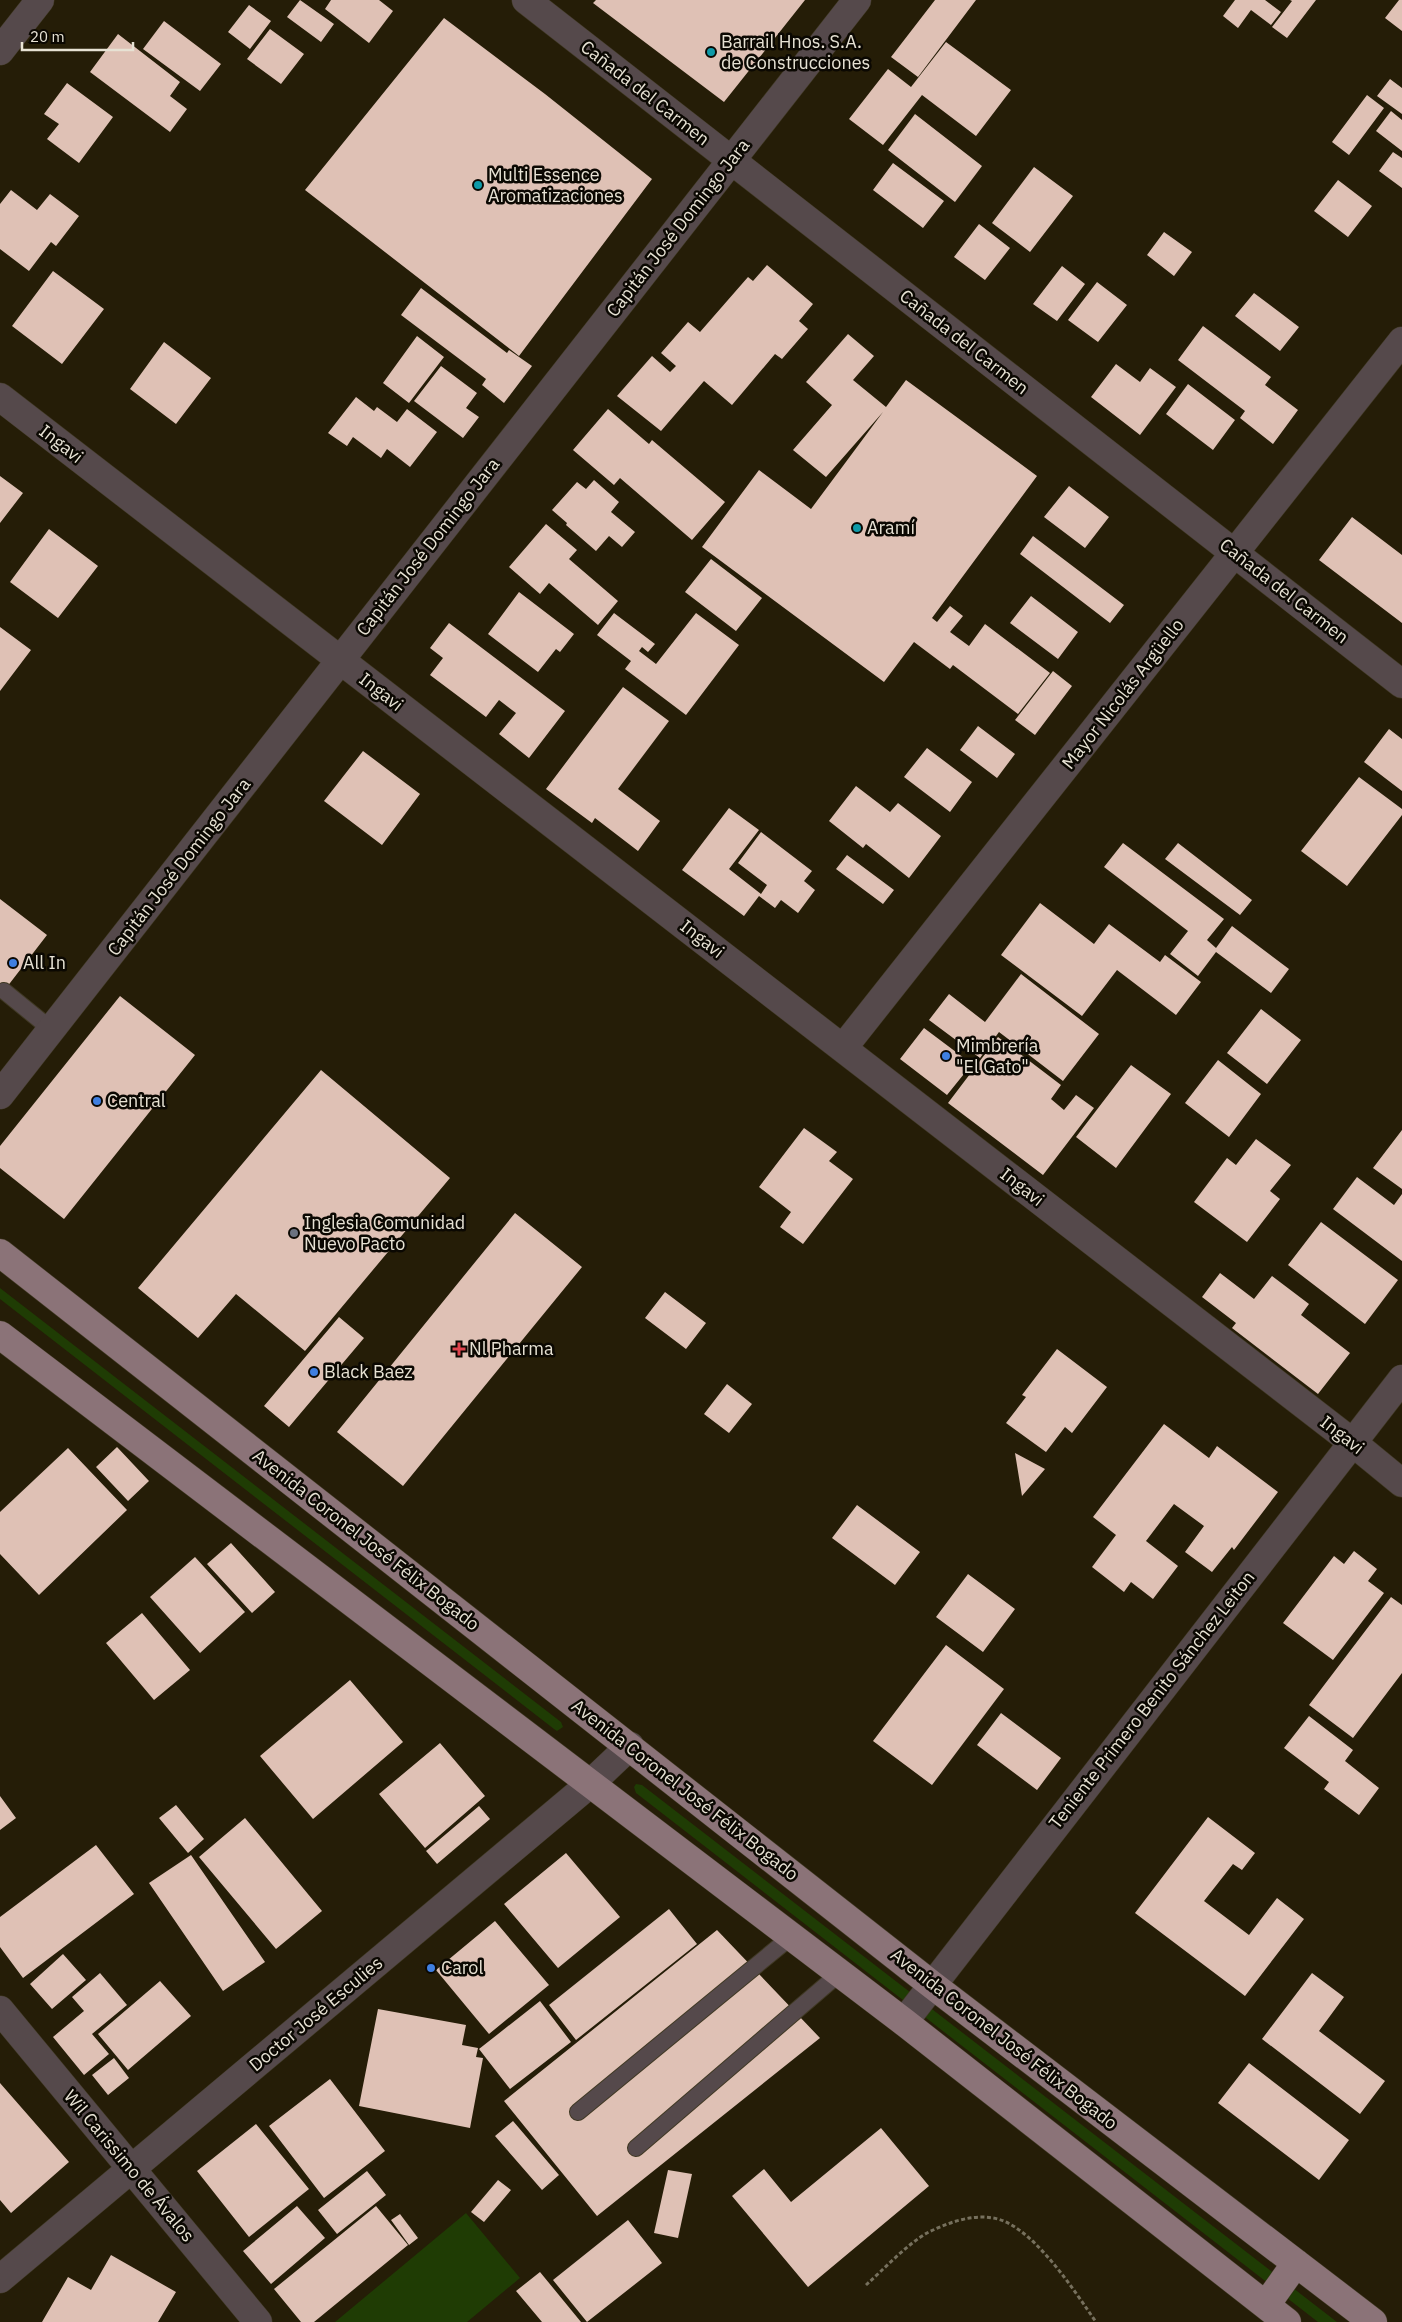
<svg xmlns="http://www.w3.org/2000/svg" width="1402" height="2322" font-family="'IBM Plex Sans',sans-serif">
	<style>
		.green { fill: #1f3c04 }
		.building { fill: #dfc1b5 }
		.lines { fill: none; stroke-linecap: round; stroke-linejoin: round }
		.lane-casing { stroke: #403924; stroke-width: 18 }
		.street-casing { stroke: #403924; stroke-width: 29 }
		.primary-casing { stroke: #403924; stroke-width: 29 }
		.path { stroke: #76705d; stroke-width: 3; stroke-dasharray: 4 2.5; stroke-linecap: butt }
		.lane { stroke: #55494b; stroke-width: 16 }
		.street { stroke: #55494b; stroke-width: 28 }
		.primary { stroke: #8b7378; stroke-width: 28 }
		.culture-dot { fill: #0f9aa8; stroke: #0b0802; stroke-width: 2 }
		.shop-dot { fill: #3f7fe0; stroke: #0b0802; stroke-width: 2 }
		.worship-dot { fill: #6b7280; stroke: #0b0802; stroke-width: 2 }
		.health-dot { fill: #e0444e; stroke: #0b0802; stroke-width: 2 }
		.labels { text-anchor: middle; stroke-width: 5; stroke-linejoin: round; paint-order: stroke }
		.poi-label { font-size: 18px; fill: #e7e2d4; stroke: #0b0802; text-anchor: start }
		.street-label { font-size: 18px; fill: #e7e2d4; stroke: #0b0802 }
	</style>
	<rect width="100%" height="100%" fill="#251d07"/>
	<path class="green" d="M0 1288 561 1722 563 1727 557 1731 554 1729 0 1299Z
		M636 1784 642 1785 1337 2322H1318L636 1793 634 1787Z
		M466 2213 520 2278 467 2322H335Z"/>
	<path class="building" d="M300 0 334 24 321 42 287 17Z
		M331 0H379L393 11 369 43 325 9Z
		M596 0H805L724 102 593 3Z
		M935 0H976L918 77 891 57Z
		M1235 0H1265L1281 12 1271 25 1251 10 1238 28 1223 16Z
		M1290 0H1316L1287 38 1272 27 1292 1Z
		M1399 0H1402V31L1385 18Z
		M249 5 271 21 250 49 228 32Z
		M444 18 545 94 652 179 519 356 305 190Z
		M164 21 221 64 200 91 143 49Z
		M270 29 304 54 281 84 247 59Z
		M118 34 180 82 170 96 187 109 170 132 90 72Z
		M946 42 1011 90 976 136 922 95 883 145 849 119 888 69 911 87Z
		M1390 79 1402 88V114L1377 96Z
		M67 83 113 117 79 163 47 139 59 124 44 114Z
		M1367 95 1384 108 1349 155 1332 142Z
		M1391 111 1402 120V151L1376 131Z
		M915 114 982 166 955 202 888 150Z
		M1393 152 1402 158V188L1379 171Z
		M893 163 944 201 923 228 873 190Z
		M1034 167 1073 196 1030 252 992 223Z
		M1338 180 1372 206 1348 237 1314 211Z
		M11 190 37 210 50 194 79 216 56 246 51 242 29 271 0 249V204Z
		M979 224 1010 248 985 280 954 257Z
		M1164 232 1192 252 1174 276 1147 255Z
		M767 265 813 304 799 321 808 329 782 359 775 354 732 405 704 381 661 431 617 396 652 356 670 372 676 366 661 353 688 322 700 332 748 277 753 281Z
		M1062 266 1085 284 1057 321 1033 304Z
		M53 271 104 309 62 364 12 326Z
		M1097 282 1127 305 1098 342 1068 320Z
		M421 288 507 353 509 350 532 366 504 403 482 385 486 379 401 315Z
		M1254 293 1299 327 1280 351 1235 316Z
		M1203 326 1271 377 1265 385 1298 410 1273 444 1240 418 1245 411 1178 360Z
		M848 334 874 356 853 380 886 407 906 380 1037 476 932 618 937 622 950 606 963 616 950 632 969 646 985 624 1050 673 1018 714 953 665 950 669 914 642 884 682 702 547 759 470 811 509 883 412 826 477 793 450 832 405 806 382Z
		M417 336 444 357 409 403 383 383Z
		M164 342 211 378 176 424 130 389Z
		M1116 364 1140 382 1150 368 1176 387 1140 435 1091 397Z
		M441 366 477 393 466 408 479 417 463 438 414 401Z
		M1188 384 1235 420 1213 450 1166 414Z
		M356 397 374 411 377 407 397 422 407 409 437 432 410 467 387 449 381 458 353 437 347 446 328 433Z
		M608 409 649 444 652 440 725 502 692 540 620 478 614 485 573 450Z
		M0 476 23 493 0 523Z
		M594 480 619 502 611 512 635 532 622 547 609 536 596 551 566 525 567 523 552 510 577 482 586 489Z
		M1069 486 1109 517 1085 548 1044 517Z
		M1352 517 1402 555V623L1319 560Z
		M546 524 577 550 569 559 618 601 598 625 549 583 540 594 509 567Z
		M49 529 98 566 58 618 10 582Z
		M1033 536 1124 605 1110 623 1020 554Z
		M711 559 762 598 736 631 685 592Z
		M519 592 574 634 560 652 556 649 538 672 488 634Z
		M1031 596 1078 632 1058 659 1010 623Z
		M614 613 655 644 648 652 642 647 639 651 656 664 696 613 739 645 686 715 625 669 631 661 597 635Z
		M449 623 565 711 529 758 499 734 516 713 499 700 486 717 430 675 443 658 430 648Z
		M0 627 31 650 0 691Z
		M1053 671 1072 686 1035 735 1015 720Z
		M623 687 669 721 618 789 660 821 638 851 595 818 592 823 546 789Z
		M978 726 1015 754 997 778 960 750Z
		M1389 729 1402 739V791L1364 762Z
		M927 748 972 782 950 812 904 777Z
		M363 751 420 794 382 845 324 801Z
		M1359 777 1402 809V815L1347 886 1301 851Z
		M856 786 890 812 898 803 941 836 909 878 866 844 863 848 829 821Z
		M729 808 759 830 729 869 761 894 767 885 738 863 761 832 812 871 804 881 815 890 798 913 781 900 775 908 759 896 744 916 682 870Z
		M1123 843 1224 919 1207 940 1216 948 1232 926 1289 969 1271 993 1216 952 1198 976 1170 954 1188 931 1104 867Z
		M1178 843 1252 900 1240 915 1165 859Z
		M847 855 894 890 883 904 836 869Z
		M0 899 47 935 0 996Z
		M1040 903 1094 944 1109 924 1160 962 1165 955 1201 982 1176 1015 1117 970 1082 1016 1001 955Z
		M1021 974 1099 1034 1063 1081 999 1032 980 1058 929 1020 949 994 985 1022Z
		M120 996 195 1055 64 1219 0 1168V1146Z
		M1261 1009 1301 1040 1267 1084 1227 1053Z
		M924 1028 972 1064 947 1095 900 1059Z
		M998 1037 1061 1085 1051 1099 1064 1110 1076 1095 1094 1108 1043 1175 948 1103Z
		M1218 1060 1261 1094 1229 1137 1185 1103Z
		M1131 1065 1171 1094 1116 1168 1076 1137Z
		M321 1070 450 1178 305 1351 236 1294 198 1338 138 1288Z
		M804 1128 837 1152 829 1161 853 1179 803 1244 780 1227 791 1212 759 1187Z
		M1402 1130V1189L1373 1168Z
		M1256 1139 1291 1165 1270 1191 1280 1199 1247 1242 1194 1202 1227 1158 1236 1165Z
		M1357 1177 1394 1205 1402 1194V1261L1333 1209Z
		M515 1213 582 1267 403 1486 337 1432Z
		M1321 1222 1398 1280 1365 1324 1288 1265Z
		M1220 1273 1254 1299 1272 1276 1309 1304 1301 1315 1350 1353 1318 1394 1232 1328 1236 1323 1202 1297Z
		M665 1292 706 1323 686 1349 645 1318Z
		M339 1317 364 1338 289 1427 264 1406Z
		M1057 1349 1107 1387 1072 1433 1065 1427 1046 1452 1006 1423 1026 1397 1022 1395Z
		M727 1384 752 1404 729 1433 704 1414Z
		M1164 1424 1209 1458 1217 1446 1278 1492 1234 1550 1232 1547 1212 1572 1185 1552 1204 1526 1174 1504 1146 1541 1178 1566 1153 1599 1131 1582 1124 1592 1092 1567 1116 1535 1093 1517Z
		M117 1447 149 1481 128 1501 96 1467Z
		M68 1448 127 1510 39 1595 0 1554V1512Z
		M1015 1453 1045 1469 1022 1496Z
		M857 1505 920 1552 895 1585 832 1538Z
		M231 1543 275 1592 252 1613 207 1564Z
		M1354 1551 1377 1569 1368 1581 1384 1593 1333 1660 1283 1623 1334 1556 1344 1564Z
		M195 1557 245 1612 200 1653 150 1597Z
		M968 1574 1015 1609 983 1652 936 1617Z
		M1391 1597 1402 1605V1673L1353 1738 1309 1705Z
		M142 1613 190 1670 154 1700 106 1643Z
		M946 1645 1004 1689 932 1785 873 1741Z
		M350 1680 403 1742 313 1819 260 1756Z
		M1001 1713 1061 1758 1037 1790 977 1745Z
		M1309 1716 1353 1750 1345 1761 1379 1788 1359 1815 1324 1789 1329 1782 1284 1748Z
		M440 1743 485 1796 425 1848 379 1794Z
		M0 1796 16 1818 0 1830Z
		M176 1805 204 1839 188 1853 159 1818Z
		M479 1806 490 1819 437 1864 426 1851Z
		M1208 1817 1255 1853 1242 1870 1233 1864 1204 1901 1249 1935 1277 1898 1304 1919 1245 1996 1135 1913Z
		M245 1818 322 1911 276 1949 199 1857Z
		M96 1845 134 1894 23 1978 0 1947V1917Z
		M566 1853 620 1917 558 1968 504 1904Z
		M191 1855 265 1962 223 1991 149 1883Z
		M669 1909 697 1944 576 2040 549 2005Z
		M495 1921 549 1985 489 2034 436 1970Z
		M717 1930 820 2038 597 2216 504 2101Z
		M63 1954 86 1980 52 2009 30 1984Z
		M100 1973 127 2005 92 2034 109 2054 84 2075 53 2037 84 2011 72 1997Z
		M1312 1973 1344 1997 1319 2031 1385 2081 1360 2114 1262 2039Z
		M160 1981 191 2016 128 2070 98 2034Z
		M540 2001 571 2042 510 2089 479 2049Z
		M378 2009 466 2025 462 2045 478 2048 476 2057 483 2058 470 2128 359 2106Z
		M114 2058 129 2078 108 2095 92 2075Z
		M1249 2063 1349 2140 1319 2180 1218 2103Z
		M330 2079 385 2151 324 2198 269 2126Z
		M0 2083 69 2162 11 2213 0 2200Z
		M513 2121 559 2175 542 2190 495 2136Z
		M256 2124 309 2189 249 2237 197 2171Z
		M881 2128 929 2186 808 2287 732 2196 764 2169 791 2202Z
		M668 2170 692 2174 678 2238 654 2233Z
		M367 2171 386 2195 337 2234 318 2210Z
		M498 2180 511 2190 484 2222 471 2212Z
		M297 2206 325 2238 271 2284 243 2251Z
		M376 2206 408 2245 314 2322H301L274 2289Z
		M400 2214 418 2238 409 2245 391 2220Z
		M628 2220 662 2263 587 2322 553 2280Z
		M111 2255 176 2292 158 2322H42L68 2277 91 2290Z
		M540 2272 581 2322H542L516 2291Z"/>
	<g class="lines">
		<g class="lane-casing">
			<path id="lane" d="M4 991 52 1030
				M578 2112 792 1936
				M636 2148 840 1973"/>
		</g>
		<g class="street-casing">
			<path id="street" d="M526 0 1402 684
				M0 51 40 0
				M0 397 1352 1442 1402 1483
				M843 1048 1402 341
				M0 1095 857 0
				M0 2010 258 2322
				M904 2022 1402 1379
				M0 2279 591 1783 630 1746"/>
		</g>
		<g class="primary-casing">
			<path id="primary" d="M0 1253 931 1984 1373 2322
				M0 1335 904 2022 1287 2322
				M1266 2305 1296 2263"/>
		</g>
		<path class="path" d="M866 2285C884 2269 906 2245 927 2233 947 2223 971 2214 993 2218 1032 2224 1075 2292 1096 2322"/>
		<use href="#lane" class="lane"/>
		<use href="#street" class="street"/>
		<use href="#primary" class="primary"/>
	</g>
	<g class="culture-dot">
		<circle cx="711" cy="52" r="5"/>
		<circle cx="478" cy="185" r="5"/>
		<circle cx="857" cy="528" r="5"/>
	</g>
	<g class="shop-dot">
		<circle cx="13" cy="963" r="5"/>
		<circle cx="946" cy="1056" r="5"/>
		<circle cx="97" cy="1101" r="5"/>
		<circle cx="314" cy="1372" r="5"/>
		<circle cx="431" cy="1968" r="5"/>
	</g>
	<circle class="worship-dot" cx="294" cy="1233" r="5"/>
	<path class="health-dot" d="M456.5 1341.5h5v5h5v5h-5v5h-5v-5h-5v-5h5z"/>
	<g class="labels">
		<g class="poi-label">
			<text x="721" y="48">Barrail Hnos. S.A.<tspan x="721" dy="21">de Construcciones</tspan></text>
			<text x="488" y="181">Multi Essence<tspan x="488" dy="21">Aromatizaciones</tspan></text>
			<text x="867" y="534">Aramí</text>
			<text x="23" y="969">All In</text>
			<text x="956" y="1052">Mimbrería<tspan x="956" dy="21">"El Gato"</tspan></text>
			<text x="107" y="1107">Central</text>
			<text x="304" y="1229">Inglesia Comunidad<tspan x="304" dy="21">Nuevo Pacto</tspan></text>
			<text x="469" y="1355">Nl Pharma</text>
			<text x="324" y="1378">Black Baez</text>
			<text x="441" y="1974">Carol</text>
		</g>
		<g class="street-label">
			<text transform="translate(645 93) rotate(38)" y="6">Cañada del Carmen</text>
			<text transform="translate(678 228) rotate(-52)" y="6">Capitán José Domingo Jara</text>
			<text transform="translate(964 342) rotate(38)" y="6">Cañada del Carmen</text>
			<text transform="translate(61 444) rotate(38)" y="6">Ingavi</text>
			<text transform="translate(428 547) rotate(-52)" y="6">Capitán José Domingo Jara</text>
			<text transform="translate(1284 591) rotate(38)" y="6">Cañada del Carmen</text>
			<text transform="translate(381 692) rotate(38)" y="6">Ingavi</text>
			<text transform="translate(1123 694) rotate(-52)" y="6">Mayor Nicolás Argüello</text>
			<text transform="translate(179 867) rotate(-52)" y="6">Capitán José Domingo Jara</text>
			<text transform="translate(702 939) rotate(38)" y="6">Ingavi</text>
			<text transform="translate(1022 1187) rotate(38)" y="6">Ingavi</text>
			<text transform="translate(1342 1435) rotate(38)" y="6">Ingavi</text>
			<text transform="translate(366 1540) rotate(38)" y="6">Avenida Coronel José Félix Bogado</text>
			<text transform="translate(1152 1700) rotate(-52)" y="6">Teniente Primero Benito Sánchez Leiton</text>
			<text transform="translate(685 1790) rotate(38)" y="6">Avenida Coronel José Félix Bogado</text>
			<text transform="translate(316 2014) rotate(-40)" y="6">Doctor José Esculies</text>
			<text transform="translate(1004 2039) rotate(38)" y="6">Avenida Coronel José Félix Bogado</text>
			<text transform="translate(129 2166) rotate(50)" y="6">Wil Carissimo de Ávalos</text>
		</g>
	</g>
	<path d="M22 42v8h111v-8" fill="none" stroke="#e7e2d4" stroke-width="2.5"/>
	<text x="30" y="42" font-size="15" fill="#e7e2d4" stroke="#0b0802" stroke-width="4" paint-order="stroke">20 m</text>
</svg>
